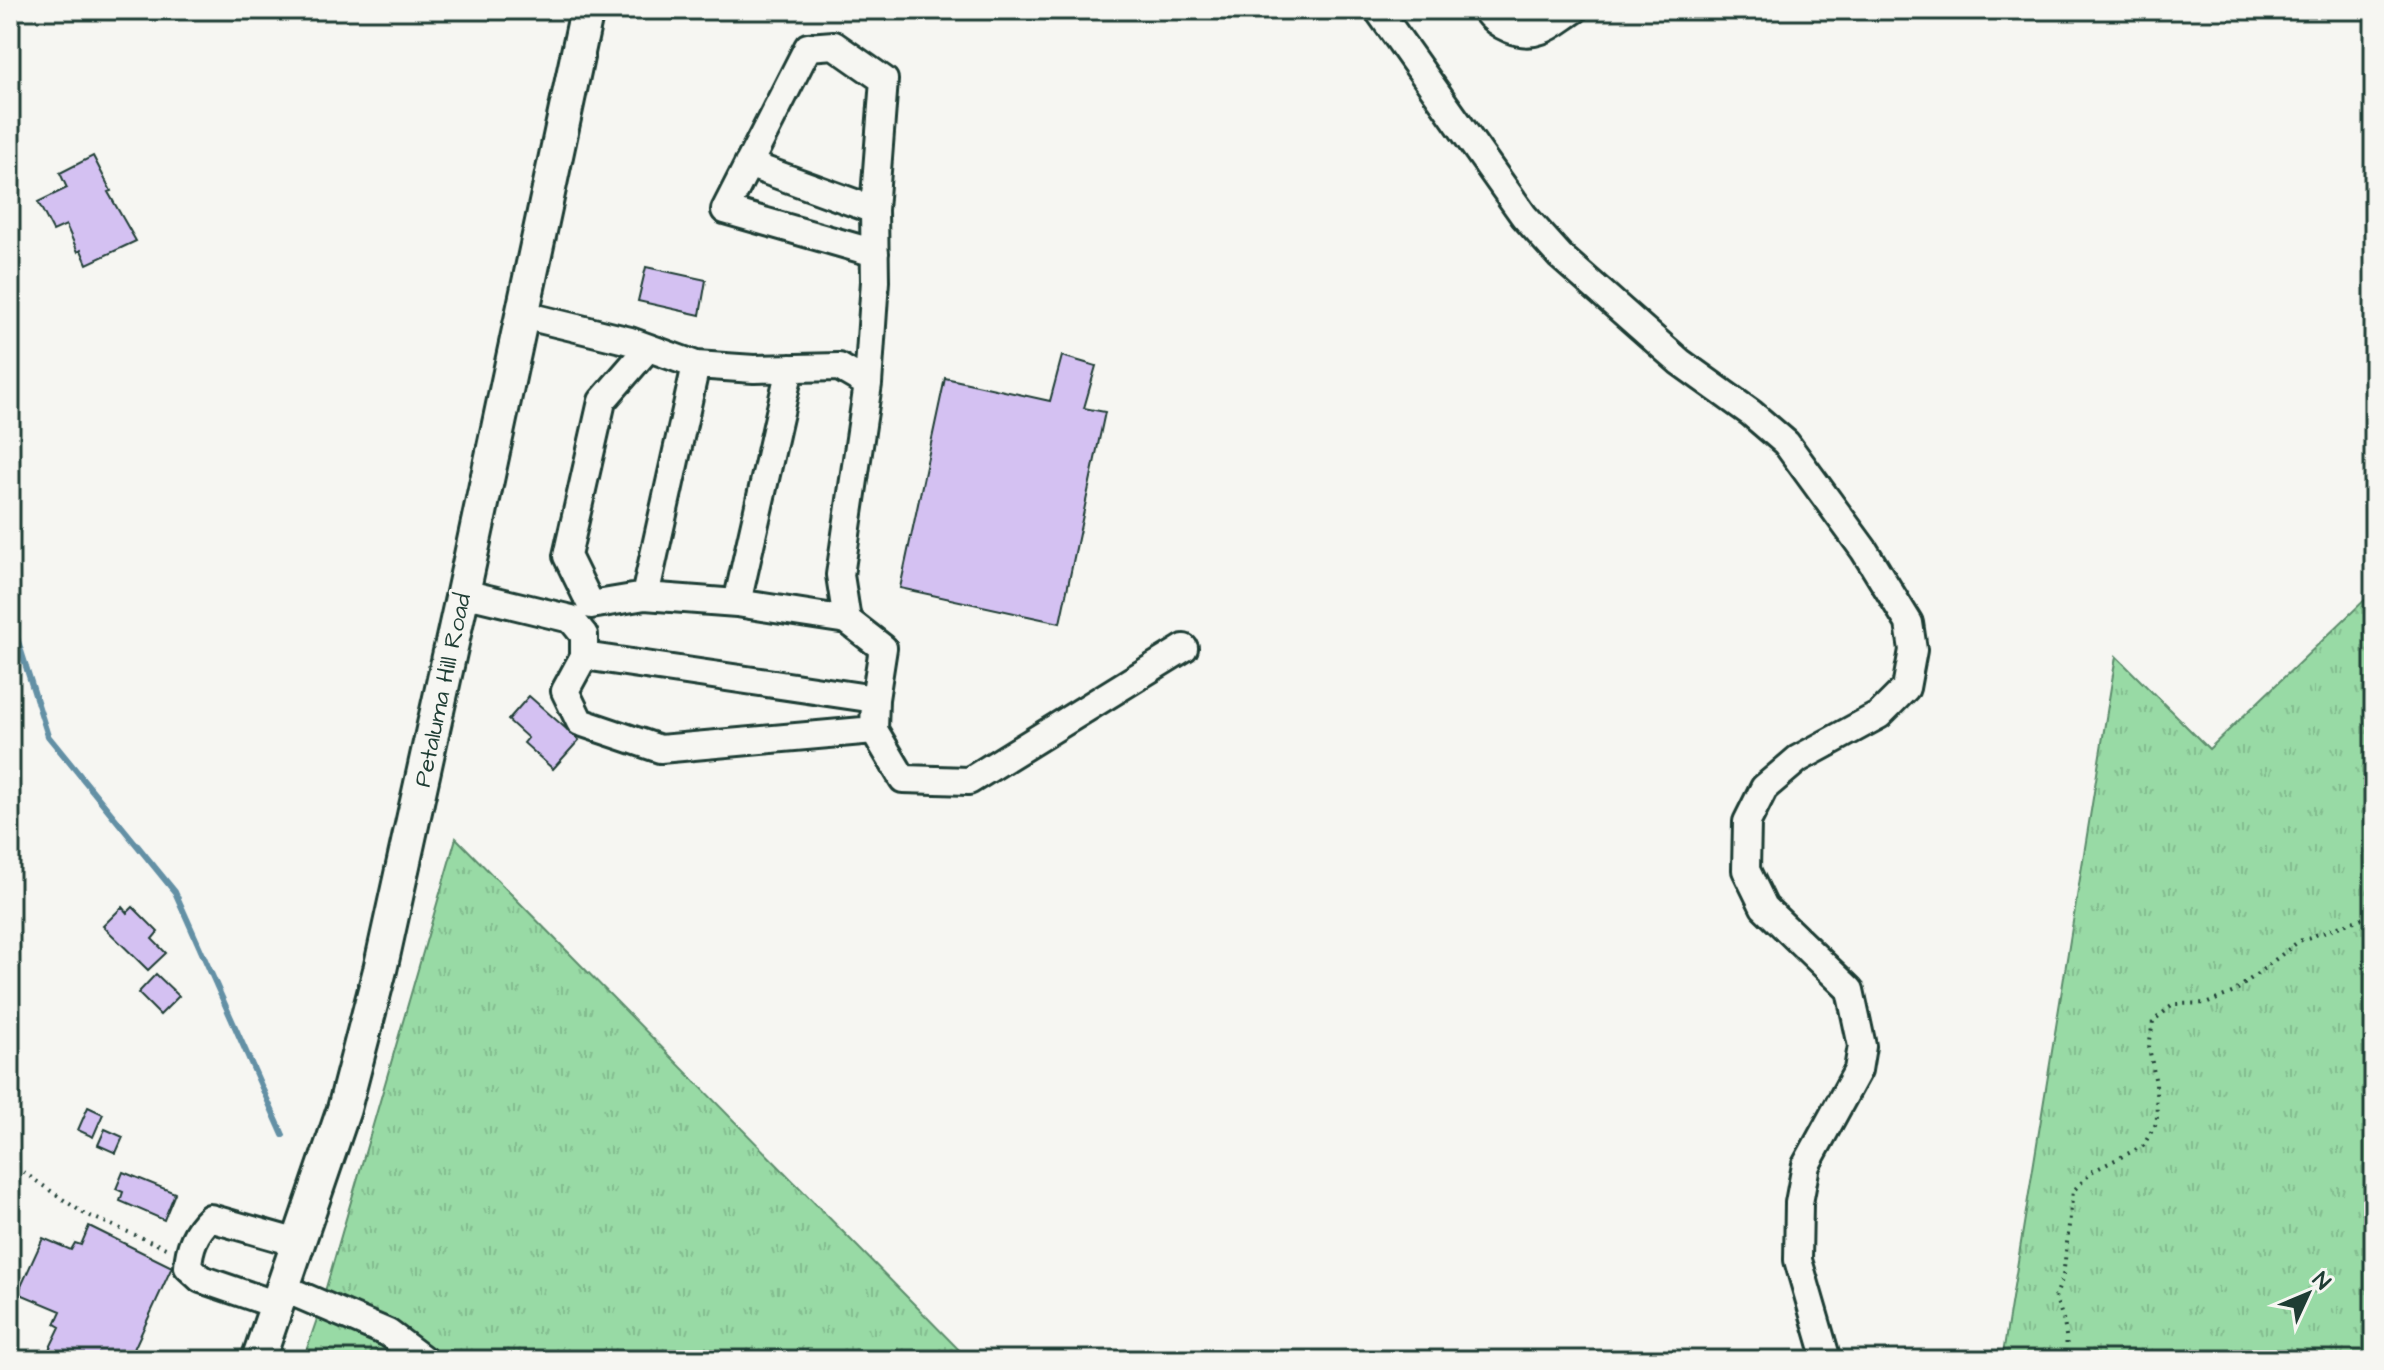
<svg xmlns="http://www.w3.org/2000/svg" width="2384" height="1370" font-family="'Architects Daughter',sans-serif">
	<style>
		.grass { fill: url(#grass-tufts); stroke: #5c8c6c; stroke-width: 2 }
		.lines { fill: none; stroke-linecap: round; stroke-linejoin: round }
		.stream { stroke: #6390a5; stroke-width: 6 }
		.building { fill: #d4c1f2; stroke: #1f3d34; stroke-width: 2 }
		.minor-casing { stroke: #1f3d34; stroke-width: 32 }
		.major-casing { stroke: #1f3d34; stroke-width: 38 }
		.path { stroke: #1f3d34; stroke-width: 4; stroke-dasharray: 2 6; stroke-linecap: butt }
		.minor { stroke: #f6f6f2; stroke-width: 26 }
		.major { stroke: #f6f6f2; stroke-width: 32 }
		.labels { text-anchor: middle; stroke-width: 6; stroke-linejoin: round; paint-order: stroke }
		.street-label { font-size: 24px; fill: #1f3d34; stroke: #f6f6f2 }
	</style>
	<defs>
		<pattern id="grass-tufts" width="24" height="20" patternUnits="userSpaceOnUse" patternTransform="scale(2)"><rect width="24" height="20" fill="#98daa5"/><path d="M3 7l-1-3M5 7V3M7 7l1-3M15 17l-1-3M17 17v-4M19 17l1-3" fill="none" stroke="#83bc8f"/></pattern>
	</defs>
	<rect width="100%" height="100%" fill="#f6f6f2"/>
	<filter id="ink" filterUnits="userSpaceOnUse"><feTurbulence type="fractalNoise" baseFrequency=".0125" numOctaves="2"/><feDisplacementMap in="SourceGraphic" scale="16" xChannelSelector="R" yChannelSelector="G"/><feConvolveMatrix kernelMatrix="1 2 1 2 8 2 1 2 1" color-interpolation-filters="sRGB"/></filter>
	<g filter="url(#ink)">
		<path class="grass" d="M2374 591V1360H2002L2116 656 2209 749Z
			M456 838 969 1360H303L317 1319Z"/>
		<g class="lines">
			<path class="stream" d="M10 616 48 736 175 892 283 1135"/>
		</g>
		<path class="building" d="M93 156 111 191 108 192 136 241 87 264 81 250 78 252 66 225 53 231 38 202 67 188 60 173Z
			M646 267 706 280 700 315 638 301Z
			M1062 356 1096 366 1084 408 1105 412 1060 623 900 588 945 378 1050 401Z
			M529 696 579 740 553 769 524 743 528 738 508 720Z
			M122 907 127 913 133 907 158 932 152 939 166 953 148 970 103 926Z
			M156 974 179 996 160 1015 138 993Z
			M88 1107 103 1114 93 1137 78 1130Z
			M105 1129 123 1137 116 1153 98 1145Z
			M123 1172 175 1193 164 1220 120 1201 123 1192 116 1189Z
			M89 1226 172 1267 129 1360H44L60 1327 55 1324 61 1311 18 1293 43 1238 71 1250 75 1243 81 1245Z"/>
		<g class="lines">
			<g class="minor-casing">
				<path id="minor" d="M1378 10 1524 216 1560 256 1680 362 1751 413 1786 443 1864 550 1909 623 1913 650 1906 688 1879 715 1798 759 1764 788 1747 822 1746 870 1764 907 1850 990 1862 1046 1858 1070 1806 1165 1799 1203 1798 1260 1827 1360
					M1485 10C1497 26 1520 38 1541 30 1552 27 1564 16 1574 10
					M748 164 874 210
					M696 365 645 596 737 603 790 368
					M868 384 875 281 874 210 884 80 834 45 808 47 725 210 875 253
					M463 593 571 619 584 635V656L565 691 580 722 660 749 874 730 875 699 883 648 847 620 840 575 868 384 839 367 754 369 696 365 630 341 523 315
					M645 596 591 605 567 556 602 401 648 348
					M737 603 847 620
					M584 656 875 699
					M874 730 903 779 969 781 1184 648
					M283 1288 388 1333 424 1360
					M277 1305 201 1279 188 1267C189 1247 195 1232 210 1218L298 1243"/>
			</g>
			<g class="major-casing">
				<path id="major" d="M258 1360 344 1109 380 970 463 593 587 10"/>
			</g>
			<path class="path" d="M10 1163 83 1213 166 1248
				M2066 1360C2068 1337 2065 1319 2055 1298L2063 1277 2073 1191 2093 1171 2143 1146 2157 1122 2156 1084 2149 1047 2153 1021 2174 1004 2208 1003 2234 992 2299 941 2374 914"/>
			<use href="#minor" class="minor"/>
			<use href="#major" class="major"/>
		</g>
	</g>
	<g class="labels">
		<g class="street-label">
			<text transform="translate(442 690) rotate(-78)" y="8">Petaluma Hill Road</text>
		</g>
	</g>
	<rect width="2384" height="1370" fill="none" stroke="#f6f6f2" stroke-width="40"/>
	<rect x="20" y="20" width="2344" height="1330" fill="none" stroke="#1f3d34" stroke-width="3" filter="url(#ink)"/>
	<g transform="translate(2308 1294) rotate(46)" stroke="#f6f6f2" stroke-width="6" paint-order="stroke">
	<path d="M0-6L14 30L0 20L-14 30Z" fill="#1f3d34"/>
	<text y="-12" font-size="22" font-weight="bold" text-anchor="middle" fill="#1f3d34">N</text>
	</g>
</svg>
